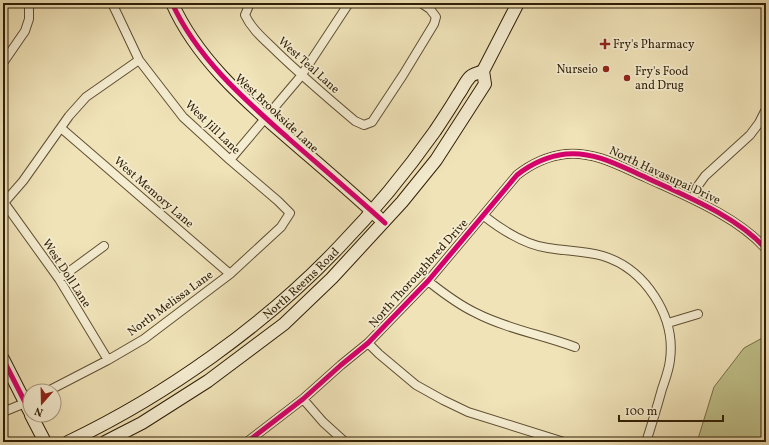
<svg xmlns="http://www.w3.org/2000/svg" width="769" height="445" font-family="Vollkorn,serif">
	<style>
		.green { fill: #c0c18a; stroke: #787048 }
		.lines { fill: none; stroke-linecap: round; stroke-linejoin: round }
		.street-casing { stroke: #5f4f32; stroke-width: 10 }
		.secondary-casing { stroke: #2f1e05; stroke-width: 14 }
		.street { stroke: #f5edd1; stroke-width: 8 }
		.secondary { stroke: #f5edd1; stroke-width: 12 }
		.cycleway-casing { stroke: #f5edd1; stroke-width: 8 }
		.cycleway { stroke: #d6006c; stroke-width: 5 }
		.poi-dot { fill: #8f2418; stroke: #f5edd1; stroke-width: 1.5 }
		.labels { text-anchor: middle; stroke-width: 3.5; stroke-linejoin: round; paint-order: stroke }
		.poi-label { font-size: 12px; fill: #2f1e05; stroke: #f5edd1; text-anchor: start }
		.street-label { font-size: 12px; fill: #2f1e05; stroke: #f5edd1 }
	</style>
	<rect width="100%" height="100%" fill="#f0e3b8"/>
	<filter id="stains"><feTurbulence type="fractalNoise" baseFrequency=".005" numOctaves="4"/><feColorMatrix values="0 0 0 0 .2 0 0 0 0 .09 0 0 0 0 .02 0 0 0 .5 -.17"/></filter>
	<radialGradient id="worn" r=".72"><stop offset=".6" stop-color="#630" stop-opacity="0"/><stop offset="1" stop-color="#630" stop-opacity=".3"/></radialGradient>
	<path class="green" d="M766 336V442H697L714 387 744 348Z"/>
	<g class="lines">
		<g class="street-casing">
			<path id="street" d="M250 3 245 15C252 30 265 40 277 52 302 76 329 99 355 121L364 125 372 122 403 75 434 24 436 17 430 9 421 3
				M3 63 25 31 29 19V3
				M61 128 230 274
				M230 160 301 76 349 3
				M693 199 697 187 705 176 750 135 759 123 766 109
				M3 201 59 279 108 360
				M3 204 23 181 69 116 86 97 139 60
				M484 216C502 230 525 245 548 248 566 251 585 251 603 256 645 269 676 316 670 360 669 370 665 380 662 389 657 407 652 424 646 442
				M59 279 104 246
				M428 281C443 293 459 305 476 313 507 329 543 335 575 347
				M668 323 698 314
				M368 343 379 354 416 385 443 400 468 412 564 442
				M48 391 108 360 144 339 230 274 281 227 290 213 278 201 230 160 183 117 139 60 112 3
				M303 399 323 422 345 442
				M3 412 30 401
				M247 442 303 399 341 365 368 343 428 281 517 175C531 164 548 156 566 154 595 151 622 167 647 178 686 196 738 217 766 249"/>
		</g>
		<g class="secondary-casing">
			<g id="secondary">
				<path d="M172 3C196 57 242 98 286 136 317 163 348 189 378 217"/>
				<path d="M3 359 30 412"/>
				<path d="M31 415 45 442"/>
				<path id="s1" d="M68 442C165 396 265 325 339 247 374 211 406 172 435 131 443 119 451 107 458 95 462 90 465 82 470 77 472 74 479 73 483 71"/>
				<path d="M105 442 142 423 208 381 284 324 332 278 402 202 436 160 485 84 483 71 518 3"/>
			</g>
		</g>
		<use href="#street" class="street"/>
		<use href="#secondary" class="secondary"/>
		<g class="cycleway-casing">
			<path id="cycleway" d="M172 3C197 58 244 99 288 138 320 166 353 194 385 223
				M3 359 30 412
				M247 442 303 399 341 365 368 343 428 281 517 175C531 164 548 156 566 154 595 151 622 167 647 178 686 196 738 217 766 249"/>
		</g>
		<use href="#cycleway" class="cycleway"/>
	</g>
	<g class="poi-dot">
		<path d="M603 38h4v4h4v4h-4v4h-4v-4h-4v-4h4z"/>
		<circle cx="606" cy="69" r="4"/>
		<circle cx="627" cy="78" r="4"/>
	</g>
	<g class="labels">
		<g class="poi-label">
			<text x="613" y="48">Fry's Pharmacy</text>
			<text x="598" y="73" text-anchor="end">Nurseio</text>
			<text x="635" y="75">Fry's Food<tspan x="635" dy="14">and Drug</tspan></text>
		</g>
		<g class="street-label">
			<text transform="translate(309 65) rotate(42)" y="4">West Teal Lane</text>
			<text transform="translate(277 113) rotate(43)" y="4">West Brookside Lane</text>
			<text transform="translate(213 127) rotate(44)" y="4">West Jill Lane</text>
			<text transform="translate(665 175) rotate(25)" y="4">North Havasupai Drive</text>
			<text transform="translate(154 192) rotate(41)" y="4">West Memory Lane</text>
			<text transform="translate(67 273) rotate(57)" y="4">West Doll Lane</text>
			<text transform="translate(418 273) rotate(-48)" y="4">North Thoroughbred Drive</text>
			<text dy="4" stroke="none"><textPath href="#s1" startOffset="283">North Reems Road</textPath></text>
			<text transform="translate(170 303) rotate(-36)" y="4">North Melissa Lane</text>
		</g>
	</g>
	<rect width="769" height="445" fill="none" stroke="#f0e3b8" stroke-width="16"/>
	<rect x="4" y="4" width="761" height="437" fill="none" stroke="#2f1e05" stroke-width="2"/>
	<rect x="8" y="8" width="753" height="429" fill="none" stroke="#2f1e05"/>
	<g transform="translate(42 403) rotate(200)"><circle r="19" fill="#f5edd1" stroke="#a69a7f"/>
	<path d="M0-3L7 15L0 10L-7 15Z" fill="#8f2418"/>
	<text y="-6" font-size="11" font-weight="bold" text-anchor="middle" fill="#2f1e05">N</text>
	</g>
	<path d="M619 415v6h104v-6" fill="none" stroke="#2f1e05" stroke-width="2"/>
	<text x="625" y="415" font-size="12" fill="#2f1e05" stroke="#f5edd1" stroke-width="3" paint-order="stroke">100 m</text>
	<rect width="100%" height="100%" filter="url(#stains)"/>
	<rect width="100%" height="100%" fill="url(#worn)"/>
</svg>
